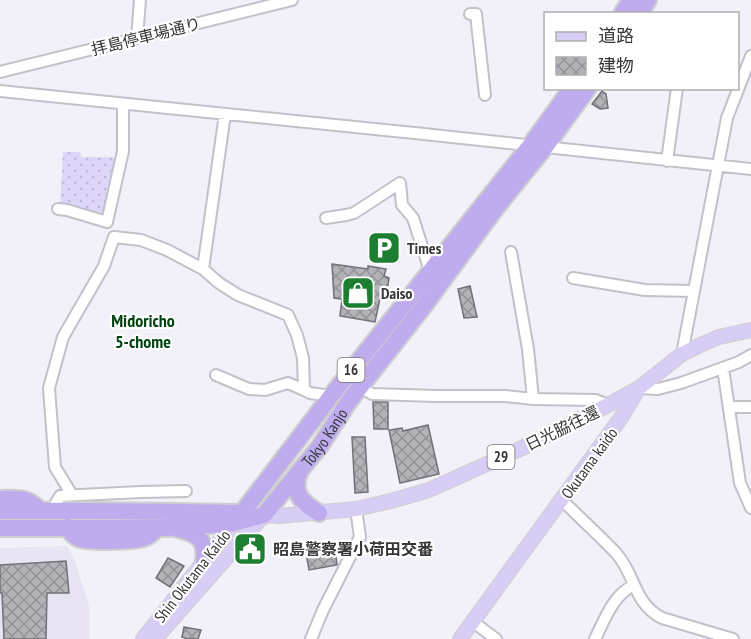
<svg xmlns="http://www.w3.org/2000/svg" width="751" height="639" font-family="'PT Sans Narrow','Noto Sans JP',sans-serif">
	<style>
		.built { fill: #e8e4f3 }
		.park { fill: url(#park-dots) }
		.building { fill: url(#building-cross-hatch); stroke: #727177; stroke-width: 1.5 }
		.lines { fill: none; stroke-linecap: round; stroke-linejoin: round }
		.minor-casing { stroke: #c2c1c8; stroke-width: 14 }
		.major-casing { stroke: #cfcfcf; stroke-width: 16 }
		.highway-casing { stroke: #cfcfcf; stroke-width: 20 }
		.minor { stroke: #fff; stroke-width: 10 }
		.major { stroke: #d8cdf5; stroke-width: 14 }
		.highway { stroke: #beacef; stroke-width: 16 }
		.labels { text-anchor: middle; stroke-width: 4.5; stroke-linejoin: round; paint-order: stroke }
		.shield { fill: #fff; stroke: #737374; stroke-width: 1.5 }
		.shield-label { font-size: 15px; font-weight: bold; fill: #373739 }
		.street-label { font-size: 16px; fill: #373739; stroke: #fff }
		.poi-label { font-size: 16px; font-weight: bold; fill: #373739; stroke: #fff; text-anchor: start }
		.neighbourhood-label { font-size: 18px; font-weight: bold; fill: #024312; stroke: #fff }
	</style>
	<defs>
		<pattern id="park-dots" width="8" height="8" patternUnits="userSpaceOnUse" patternTransform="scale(1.5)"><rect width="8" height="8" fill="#ded6f9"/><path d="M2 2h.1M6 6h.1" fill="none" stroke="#bfb8d6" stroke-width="1.8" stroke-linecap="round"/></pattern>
		<pattern id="building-cross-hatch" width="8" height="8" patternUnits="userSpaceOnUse" patternTransform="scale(1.5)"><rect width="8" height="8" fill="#b4b2b9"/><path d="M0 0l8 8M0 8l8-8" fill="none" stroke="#939297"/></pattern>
	</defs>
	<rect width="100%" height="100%" fill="#f2f0f8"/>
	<path class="built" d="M67 546 75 561 89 606V639H0V548Z"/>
	<path class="park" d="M63 152H80L81 157H118L108 216 101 218 60 206Z"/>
	<path class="building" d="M602 91 606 94 608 108 600 109 592 104Z
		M332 264 368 269V266L386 269 384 276 389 278 387 290 382 289 375 322 340 316 342 299 334 298Z
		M470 286 477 317 464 318 458 289Z
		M373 402H388V429H374Z
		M428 425 439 474 400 483 389 430 402 428 403 431Z
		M352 437H365L368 492 355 493Z
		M335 549 337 565 309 570 306 553Z
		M168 558 184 566 170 587 156 578Z
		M66 561 69 593H47L46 639H4L2 593H0V565Z
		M184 627 201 630 198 639H188L182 637Z"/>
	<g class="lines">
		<g class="minor-casing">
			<path id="minor" d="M470 14H476L485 95
				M137 38 140 0
				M0 72 292 0
				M0 91 424 134 751 169
				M667 161 677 88
				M58 209 67 210 107 222 123 151V105
				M326 218 346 215 354 213 400 183 402 205 413 218 430 271
				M511 252 528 349 533 399
				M203 269 225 114
				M573 278 645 290 694 291
				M682 354 727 118 751 56
				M723 368 740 483 751 508
				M216 375 249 389 265 390 288 383 304 390
				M360 387 372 394 437 396H505L533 399 596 400 608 405
				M639 388 658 389 681 383 739 362 751 355
				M729 407H751
				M72 495 55 467 49 388 63 337 104 266 114 237 141 240 167 250 203 269 219 283 238 295 288 315 297 335 303 358 304 390 310 393 331 396
				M562 500C580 518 599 535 616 553 636 575 633 603 662 618L733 639
				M51 511 60 496 141 492 186 491
				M472 621 496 639
				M311 639 323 610 360 537 356 509
				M595 639C605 619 613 595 634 585"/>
		</g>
		<g class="major-casing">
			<path id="major" d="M256 514 279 516 356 509 391 501 429 490 520 449 608 405 639 388
				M143 639 237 519
				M155 639 264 515
				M460 639 620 419 639 388 682 354 700 345 719 337 751 330"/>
		</g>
		<g class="highway-casing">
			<g id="highway">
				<path d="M622 14 631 0"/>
				<path d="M639 14 648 0"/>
				<path d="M299 472C292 494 301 502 319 513"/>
				<path d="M0 499C17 499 28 496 40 511"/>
				<path d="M0 511C81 510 161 512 242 513L331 396 530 146 572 88"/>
				<path d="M67 527C70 531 73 536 78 538 86 542 137 542 146 537 151 535 154 531 157 528"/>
				<path id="s1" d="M0 528H169L183 525H220L233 523 264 515 320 446 349 401 423 307 495 209 545 147 588 88"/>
				<path d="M178 529C197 533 207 540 204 561"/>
			</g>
		</g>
		<use href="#minor" class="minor"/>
		<use href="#major" class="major"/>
		<use href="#highway" class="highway"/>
	</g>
	<defs>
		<g id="parking-square" transform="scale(1.725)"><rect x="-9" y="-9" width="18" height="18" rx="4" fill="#1c7e30" stroke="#fff"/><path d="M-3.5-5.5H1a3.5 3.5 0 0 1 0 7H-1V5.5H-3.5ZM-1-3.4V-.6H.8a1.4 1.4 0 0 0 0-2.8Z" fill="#fff"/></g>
		<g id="shop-square" transform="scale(1.725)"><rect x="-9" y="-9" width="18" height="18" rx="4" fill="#1c7e30" stroke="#fff"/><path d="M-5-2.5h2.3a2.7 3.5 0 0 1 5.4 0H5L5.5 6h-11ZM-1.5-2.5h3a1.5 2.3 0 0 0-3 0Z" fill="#fff"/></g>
		<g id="civic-square" transform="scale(1.725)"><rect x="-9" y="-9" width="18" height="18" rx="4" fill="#1c7e30" stroke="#fff"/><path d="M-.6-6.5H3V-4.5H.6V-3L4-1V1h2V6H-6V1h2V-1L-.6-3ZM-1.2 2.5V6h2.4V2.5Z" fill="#fff"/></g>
	</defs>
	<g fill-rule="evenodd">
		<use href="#parking-square" x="384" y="248"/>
		<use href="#shop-square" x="358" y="293"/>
		<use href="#civic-square" x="250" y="549"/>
	</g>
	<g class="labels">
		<g class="shield">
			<rect x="337.5" y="358" width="27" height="24" rx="4.5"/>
			<rect x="487.5" y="445" width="27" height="24" rx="4.5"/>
		</g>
		<g class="shield-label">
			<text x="351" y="375">16</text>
			<text x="501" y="462">29</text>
		</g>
		<g class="street-label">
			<text transform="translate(146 36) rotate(-14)" y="6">拝島停車場通り</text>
			<text transform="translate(562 428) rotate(-26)" y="6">日光脇往還</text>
			<text dy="6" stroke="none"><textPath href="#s1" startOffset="364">Tokyo Kanjo</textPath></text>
			<text transform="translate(589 463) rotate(-54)" y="6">Okutama kaido</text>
			<text transform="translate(192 576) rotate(-52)" y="6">Shin Okutama Kaido</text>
		</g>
		<g class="poi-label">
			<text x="407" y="254">Times</text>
			<text x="381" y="299">Daiso</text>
			<text x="273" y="555">昭島警察署小荷田交番</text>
		</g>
		<g class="neighbourhood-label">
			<text x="143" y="327">Midoricho<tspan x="143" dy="21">5-chome</tspan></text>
		</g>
	</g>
	<rect x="544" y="12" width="195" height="78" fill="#ffffff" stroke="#afafb0" stroke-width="1.5"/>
	<rect x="556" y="32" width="30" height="9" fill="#d8cdf5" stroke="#afafb0" stroke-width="1.5"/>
	<text x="598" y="42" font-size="18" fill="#373739">道路</text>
	<rect x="556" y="57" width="30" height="18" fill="url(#building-cross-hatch)" stroke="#afafb0" stroke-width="1.5"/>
	<text x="598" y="72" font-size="18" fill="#373739">建物</text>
</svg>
